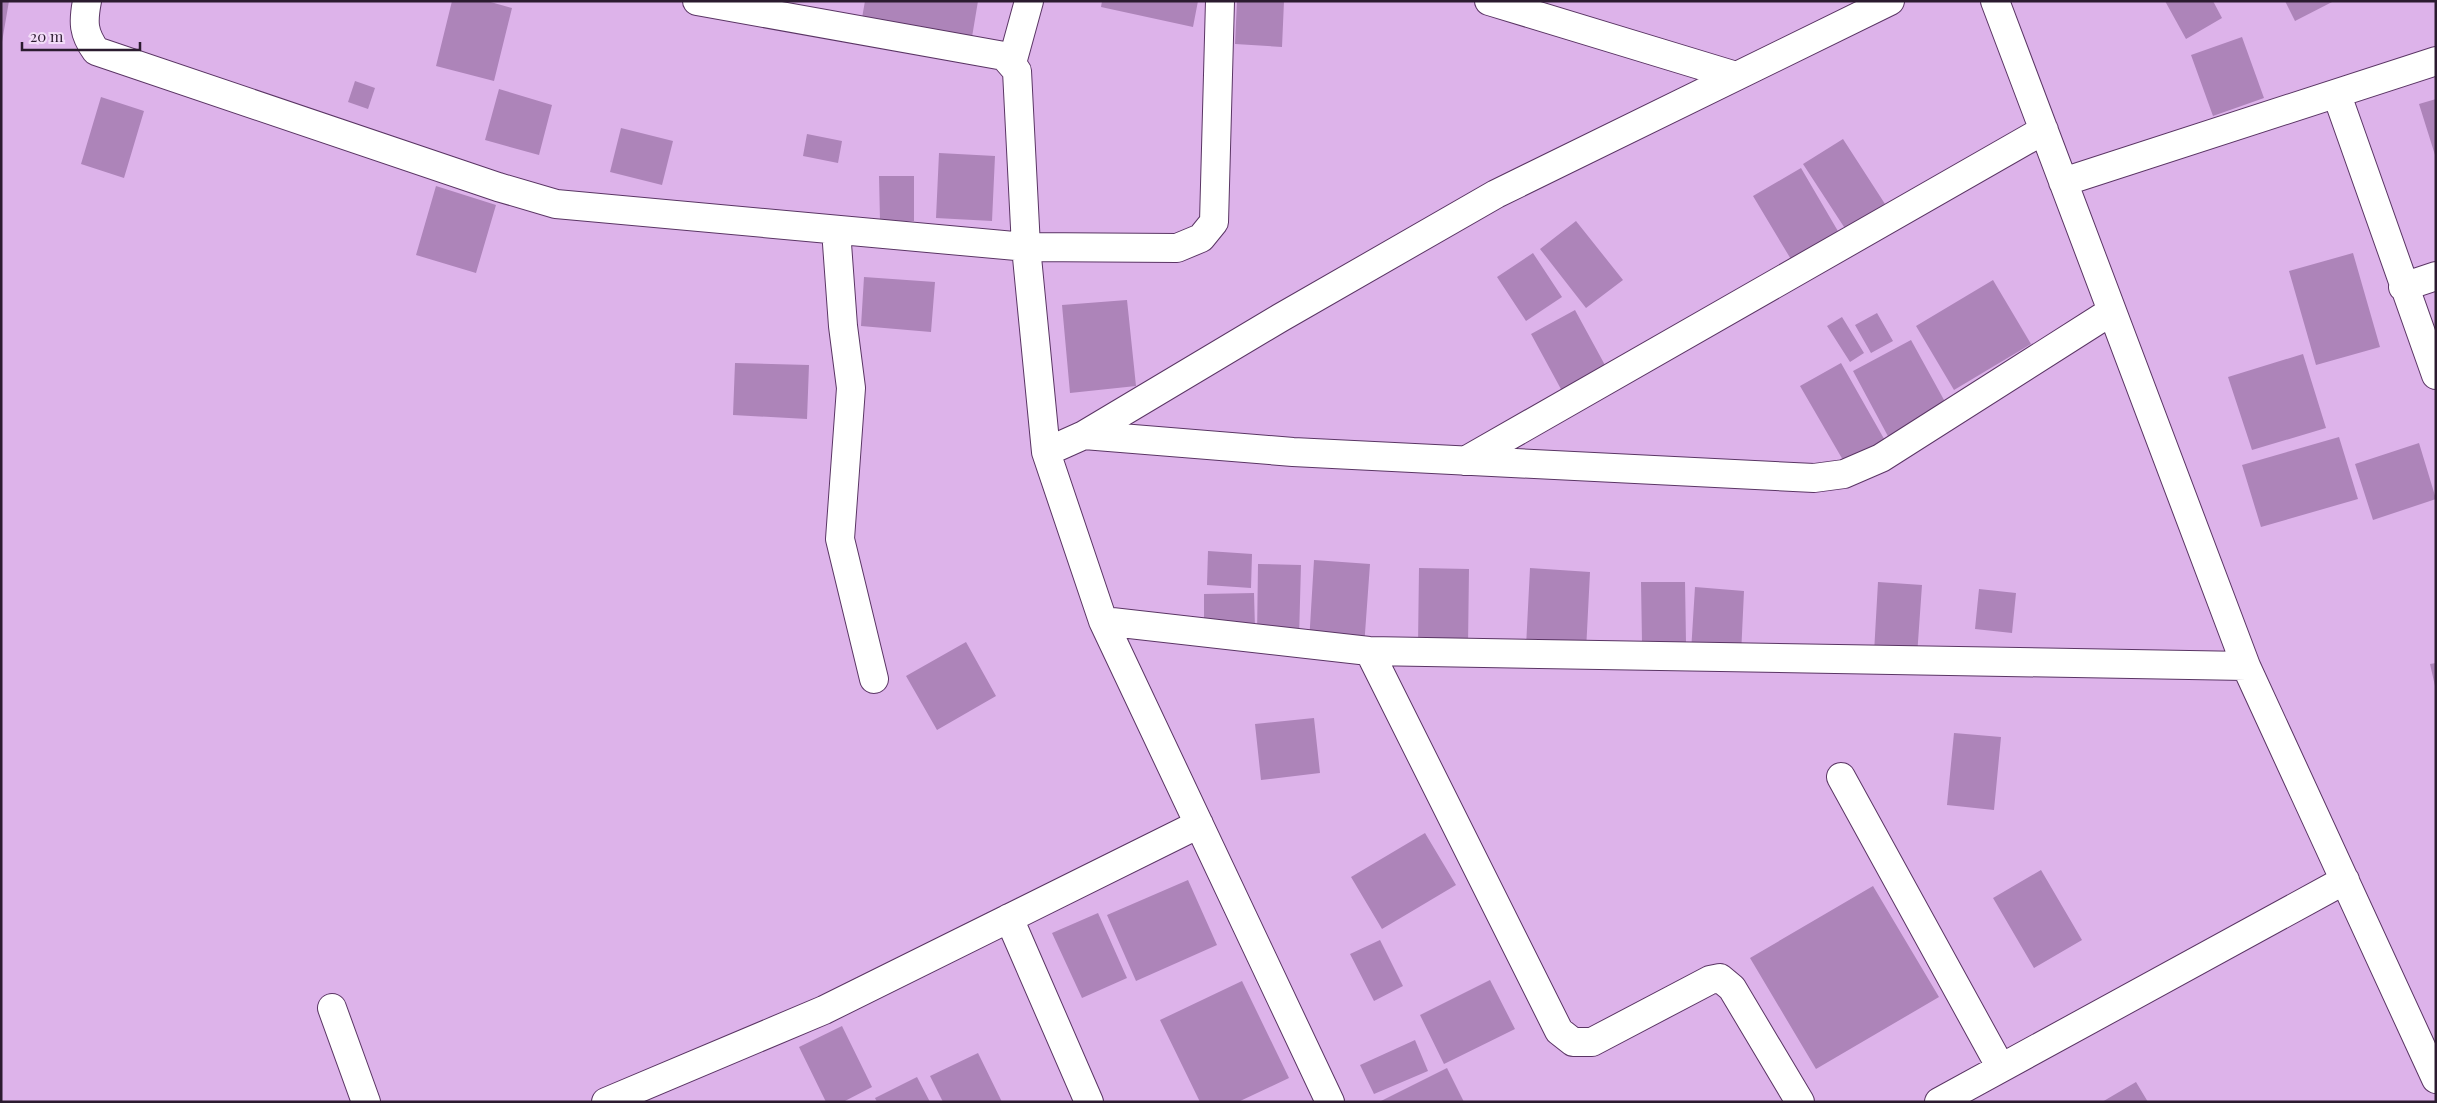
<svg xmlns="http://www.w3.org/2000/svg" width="2437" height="1103" font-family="'Playfair Display',serif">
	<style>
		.building { fill: #ad84b9 }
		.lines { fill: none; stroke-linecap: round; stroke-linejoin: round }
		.minor-casing { stroke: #5a3564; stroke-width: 30 }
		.minor { stroke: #fff; stroke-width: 28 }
	</style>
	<rect width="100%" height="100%" fill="#ddb3ea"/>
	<path class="building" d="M1 1H9L2 42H1Z
		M452 1H487L512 8 494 81 436 66Z
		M865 1H978L972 37 862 18Z
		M1102 1H1198L1193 27 1101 7Z
		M1237 1H1284L1282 47 1235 44Z
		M2165 1H2213L2222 18 2186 39Z
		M2285 1H2334L2295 21Z
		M2242 37 2264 98 2213 116 2191 55Z
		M355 81 375 88 368 109 348 102Z
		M499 89 552 105 539 155 485 140Z
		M101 97 144 111 124 178 81 164Z
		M2436 99V155H2435L2419 104Z
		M621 128 673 141 662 185 610 172Z
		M807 134 842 141 838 163 803 156Z
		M1843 139 1885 204 1846 230 1803 164Z
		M939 153 995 156 992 221 936 218Z
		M1801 168 1842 238 1795 266 1753 196Z
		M879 176H914V221H880Z
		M436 186 496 205 476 273 416 255Z
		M1576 221 1623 280 1586 308 1540 249Z
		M1533 253 1562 297 1526 321 1497 277Z
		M2353 253 2380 347 2316 365 2289 271Z
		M864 277 935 282 931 332 861 326Z
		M1993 280 2031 344 1954 390 1916 326Z
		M1127 300 1136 386 1070 393 1062 305Z
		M1575 310 1606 367 1562 391 1531 334Z
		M1877 313 1893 341 1871 353 1855 325Z
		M1842 317 1864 353 1850 362 1827 326Z
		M1911 340 1949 409 1890 440 1853 371Z
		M2303 354 2326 428 2252 450 2228 377Z
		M735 363 809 365 807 419 733 415Z
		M1841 363 1887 444 1847 467 1800 386Z
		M2339 437 2358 499 2261 527 2242 465Z
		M2419 443 2436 499 2373 520 2355 464Z
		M1208 551 1252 554 1251 588 1207 585Z
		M1314 560 1370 564 1364 647 1309 643Z
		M1258 564 1301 565 1299 638H1257Z
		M1419 568 1469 569 1468 646 1418 645Z
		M1530 568 1590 572 1586 651 1526 647Z
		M1641 582H1685L1686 643H1642Z
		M1878 582 1922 585 1917 656 1874 653Z
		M1695 587 1744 591 1741 655 1691 652Z
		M1979 589 2016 593 2012 633 1975 629Z
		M1254 593 1255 629 1204 631V594Z
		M966 642 996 696 937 730 906 676Z
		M2436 663V686H2435L2430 664Z
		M1314 718 1320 773 1261 780 1255 724Z
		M1954 733 2001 737 1994 810 1947 805Z
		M1425 833 1456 885 1382 929 1351 877Z
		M2041 870 2082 940 2034 968 1993 898Z
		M1188 880 1217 945 1136 981 1107 915Z
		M1873 886 1939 997 1816 1069 1750 958Z
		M1098 913 1127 978 1082 998 1052 933Z
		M1380 940 1403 986 1374 1001 1350 954Z
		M1490 980 1515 1029 1444 1064 1420 1015Z
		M1242 981 1289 1078 1238 1102H1200L1160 1020Z
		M842 1026 872 1087 843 1102H826L799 1047Z
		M1415 1040 1428 1071 1374 1094 1360 1065Z
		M978 1053 1002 1102H943L930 1076Z
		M1447 1068 1464 1102H1379Z
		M917 1077 930 1102H877L875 1098Z
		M2136 1082 2148 1102H2102Z"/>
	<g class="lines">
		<g class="minor-casing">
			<path id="minor" d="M87 1C83 22 83 33 96 51L498 187 556 204 1026 247 1177 248 1201 238 1214 222 1220 1
				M697 1 1004 56 1017 71 1026 247 1046 452 1103 621 1330 1102
				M1489 1 1736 76
				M1995 1 2246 666 2436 1079
				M1012 63 1029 1
				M2337 95 2436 375
				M2063 182 2436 61
				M836 230 843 326 851 388 840 539 874 679
				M2403 287 2436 276
				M1084 435 1293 452 1814 478 1844 474 1881 458 2112 311
				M1046 452 1084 435 1280 318 1496 194 1890 1
				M1465 461 2044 130
				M1103 621 1369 651 2246 666
				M1369 651 1559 1031 1573 1042H1592L1710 980 1720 978 1732 988 1800 1102
				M1841 777 2001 1068
				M1009 918 1089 1102
				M332 1008 366 1102
				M606 1102 824 1010 1199 824
				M1939 1102 2345 880"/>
		</g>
		<use href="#minor" class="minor"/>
	</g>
	<rect width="2437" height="1103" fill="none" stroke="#2b1b2f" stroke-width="5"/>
	<path d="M22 42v8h118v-8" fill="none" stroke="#2b1b2f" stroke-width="2.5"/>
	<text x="30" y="42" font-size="15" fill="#2b1b2f" stroke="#f2dcf8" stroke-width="4" paint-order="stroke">20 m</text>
</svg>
